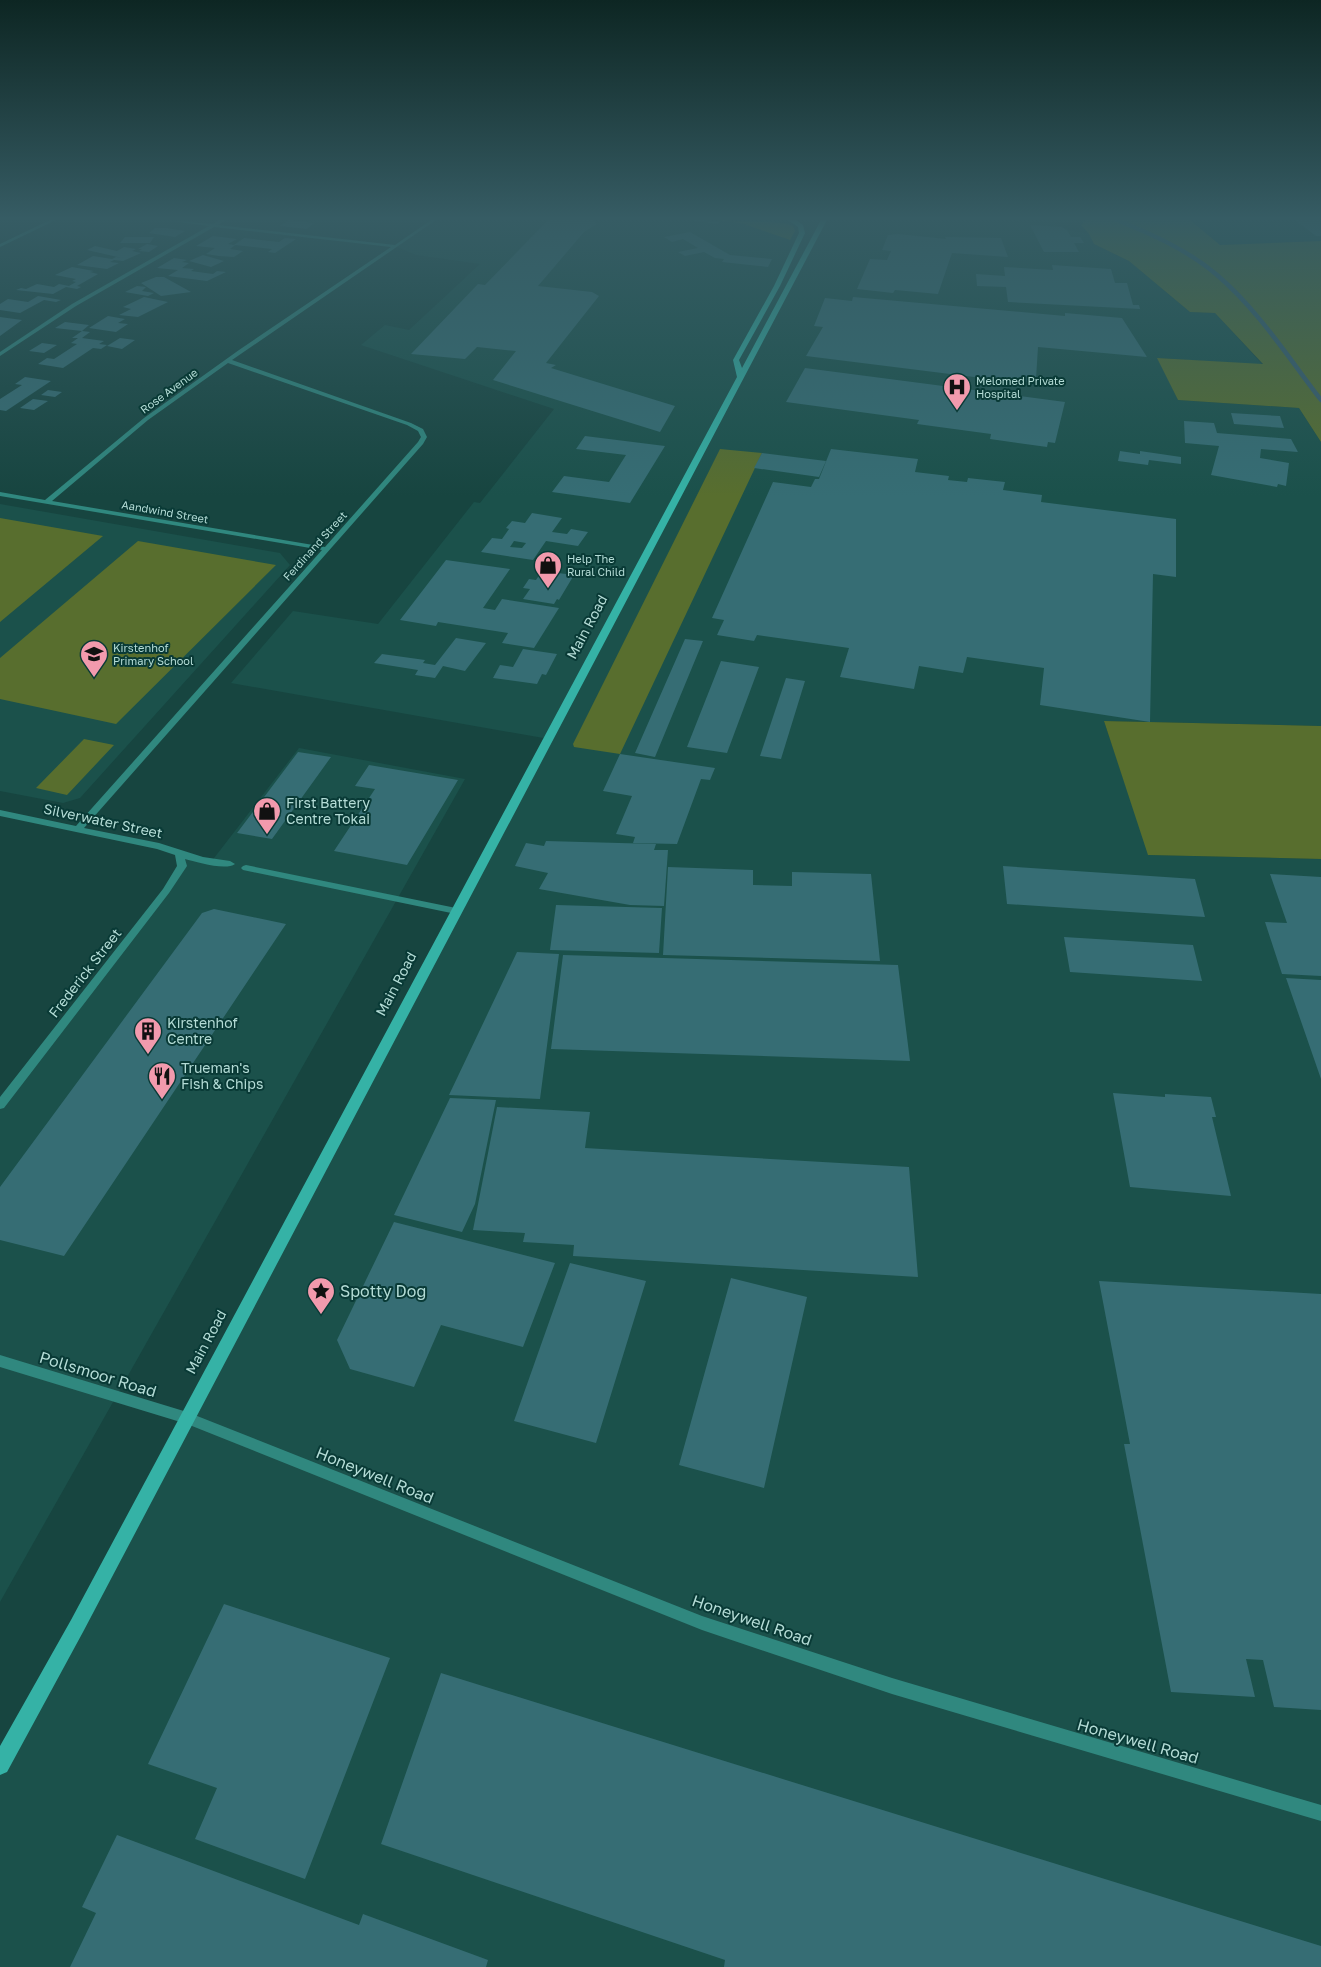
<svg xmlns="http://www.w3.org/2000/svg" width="1321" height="1967" font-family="'Golos Text',sans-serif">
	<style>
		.built { fill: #1b514b }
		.green { fill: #586e2e }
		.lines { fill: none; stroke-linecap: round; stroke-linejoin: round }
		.stream { stroke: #3a5d6c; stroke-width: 4.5 }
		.building { fill: #366d74; fill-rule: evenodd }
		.street { fill: #30887f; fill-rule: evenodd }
		.primary { fill: #35b2a6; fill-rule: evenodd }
		.labels { text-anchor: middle; stroke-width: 4; stroke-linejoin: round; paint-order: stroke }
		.far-poi-label { font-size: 11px; fill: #b4dcd6; stroke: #093a36; text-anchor: start }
		.far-street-label { font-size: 11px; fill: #b4dcd6; stroke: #093a36 }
		.street-label { font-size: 14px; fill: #b4dcd6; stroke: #093a36 }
		.poi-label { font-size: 14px; fill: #b4dcd6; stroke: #093a36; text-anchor: start }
		.near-poi-label { font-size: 16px; fill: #b4dcd6; stroke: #093a36; text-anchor: start }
		.near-street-label { font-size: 16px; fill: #b4dcd6; stroke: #093a36 }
	</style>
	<rect width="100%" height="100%" fill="#174540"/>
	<path class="built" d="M434 220H1047L1072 231 1089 234 1094 244 1129 261 1190 312 1215 313 1263 365 1158 358 1178 400 1299 408 1321 442V726L1104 721 1149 855 1321 859V1967H0V1765L549 739 231 683 293 611 378 624 474 502 480 503 554 409 361 345 385 325 409 330 480 264 416 255 395 246Z
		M1190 220H1321V241L1220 245Z
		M0 504 280 553 290 565 80 798 63 803 0 791Z
		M299 748 465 779 0 1602V1105L182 867 179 854 211 862Z"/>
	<path class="green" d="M715 220 783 223 793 226 795 231 790 240 741 223Z
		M1085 220H1190L1220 245 1321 241V442L1299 408 1178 400 1157 358 1263 364 1215 313 1190 312 1129 261 1094 244 1089 234 1081 225Z
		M720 449 762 453 620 754 574 747 573 744Z
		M0 518 103 536 0 622Z
		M138 541 276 565 116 724 0 699V658Z
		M1104 721 1321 726V859L1148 855Z
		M84 739 114 745 67 795 36 788Z"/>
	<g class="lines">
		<path class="stream" d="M1117 220C1151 234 1188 250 1217 275 1258 310 1288 357 1321 400"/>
	</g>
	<path class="building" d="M289 220 314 223 307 229 280 226Z
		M548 220H593L597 224 584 232 538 286 592 292 599 296 546 363 556 365 551 368 675 406 660 432 493 380 516 351 477 347 465 359 411 354 478 284 485 285Z
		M689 220H703L720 222 718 224Z
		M1295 220H1321V236H1316Z
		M1030 225 1061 227 1067 230 1071 237H1080L1084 243H1074L1079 252H1044Z
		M155 228H166L185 231 175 237 149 233Z
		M690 232 730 255 772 259 768 267 722 262 724 259 715 258 704 252 685 256 678 252 698 248 683 239 672 242 664 237Z
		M898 234 946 239 945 237 1001 238 1008 257 952 253 938 294 895 290 893 293 857 289 870 259 887 260 891 251 882 250 888 235Z
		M213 236 237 239 228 244 234 245 244 238 279 242 285 238 296 239 275 253 268 252 272 249 235 245 230 249 243 251 234 257 219 256 206 254 215 248 196 246Z
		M125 237H154L150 243H120Z
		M147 244 158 246 149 252 139 251 142 249H138Z
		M95 246 117 251 124 247 136 249 132 251 141 253 123 261 114 260 110 262 119 263 107 269 77 265 93 256 112 259 116 257 122 258 87 250Z
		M203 255 224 261 211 267 189 261Z
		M174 258 187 260 182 262 189 263 182 268 194 269 191 271 213 274 217 271 226 272 207 281 168 276 178 270 157 268Z
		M1052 265 1111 269 1115 283H1127L1133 305H1139L1140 309 1008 302 1006 287 977 286 976 274 1005 276 1004 267 1053 270Z
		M72 267 94 271 90 272 98 274 77 286 81 287 77 289 66 287 53 294 16 290 21 288 26 289 37 284 54 287 59 284 69 286 76 282 72 281 76 279 55 275Z
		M156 277H164L191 292 161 296 141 283Z
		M137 286 146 287 142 291 154 293 148 296 125 292Z
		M38 296 61 300 56 302 44 300 20 313 0 310V304L8 299 28 302Z
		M144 297 168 302 138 317 119 315 131 309 123 307Z
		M853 297 1065 316V313L1122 318 1147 357 1038 347 1036 379 1022 383 806 356 823 327 814 326 825 298 852 301Z
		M108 316 125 319 118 323 128 324 116 332 89 328Z
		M0 317 22 320 0 336Z
		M65 322 89 325 82 331 90 332 82 338 104 341 99 344 107 345 101 349 93 348 63 368 38 364 47 358 54 359 77 344 71 343 78 338H72L82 331 55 328Z
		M120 338 135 340 122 349 107 346Z
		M42 343 57 345 44 353 29 351Z
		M805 368 1065 402 1055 443 1048 442 1047 447 990 439 991 434 917 424 919 420 786 402Z
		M25 377 51 381 6 411 0 410V399L22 385 15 384Z
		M48 390 62 392 55 397 41 395Z
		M33 399 48 401 34 410 20 408Z
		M1231 413 1280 416 1284 428 1234 424Z
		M1184 421 1214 423 1217 433 1291 439 1298 452 1261 449 1260 458 1289 463 1286 486 1278 484 1277 487 1211 475 1219 446 1185 443Z
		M585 436 665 446 630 503 552 492 564 476 609 482 626 455 576 449Z
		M831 449 918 459 915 472 949 476 948 480 967 482 968 478 1005 482 1003 490 1042 495 1041 502 1176 519V577L1153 574 1150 722 1040 705 1044 668 967 657 963 673 919 666 914 689 840 677 849 648 757 635 754 641 717 635 724 620 712 618 773 482 811 487 815 479H819Z
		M1120 451 1140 454V451L1181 457V464L1149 460 1148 465 1118 461Z
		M762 453 826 461 819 477 754 468Z
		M532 513 562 518 552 532 567 534 571 529 588 532 578 546 546 541 533 560 481 552 492 538 502 539 509 529 506 528 512 521 525 523ZM514 541 526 543 522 548 510 547Z
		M446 560 510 569 483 608 495 610 502 599 559 608 534 648 502 643 508 633 438 622 436 626 400 620Z
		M542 571 574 575 559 600 557 599 554 604 523 599 530 589 523 588 529 579 536 580Z
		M456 638 486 643 465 671 443 666 435 678 415 675 418 670 374 663 382 654 425 660 423 663 435 665Z
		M685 639 703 641 655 757 635 753Z
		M523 649 557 654 546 675 542 674 537 684 493 678 500 665 513 667Z
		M721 661 759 667 727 753 687 747Z
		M786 678 805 681 781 759 760 756Z
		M298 752 331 757 272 839 237 833Z
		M620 754 715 768 710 780 701 779 677 844 633 843 635 837 616 834 632 796 603 791Z
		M369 765 458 780 407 865 334 851 375 789 355 786Z
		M546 841 656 844 654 850H668L664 906 630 905 539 889 548 873 515 866 526 843 544 846Z
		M1003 866 1195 879 1205 917 1007 904Z
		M668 867 753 870V885L792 886V872L871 874 880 961 663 955Z
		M1270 874 1321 877V976L1282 974 1265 922 1287 923Z
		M556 905 662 908 659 953 550 950Z
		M214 909 286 924 64 1256 0 1240V1187L202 913Z
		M1064 937 1193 945 1202 981 1070 972Z
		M517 952 559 954 540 1099 449 1095Z
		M563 955 898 965 910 1061 551 1049Z
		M1286 978 1321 980V1079Z
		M1113 1093 1165 1097V1094L1211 1097 1216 1117H1212L1231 1196 1130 1187Z
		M450 1098 496 1100 475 1204 462 1232 394 1215Z
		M497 1107 590 1112 585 1148 909 1167 918 1277 573 1256 574 1245 523 1242 525 1233 473 1230Z
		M394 1222 555 1263 523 1347 441 1325 414 1387 350 1369 337 1340Z
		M570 1263 646 1281 596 1443 514 1421Z
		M731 1278 807 1297 764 1488 679 1465Z
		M1099 1281 1321 1294V1710L1274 1707 1263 1660 1246 1659 1255 1697 1171 1692 1124 1444H1130Z
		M224 1604 390 1658 305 1879 195 1839 217 1788 148 1764Z
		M441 1673 1321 1946V1967H724L725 1960 381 1844Z
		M117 1835 359 1925 363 1914 488 1960 486 1967H70L96 1913 82 1907Z"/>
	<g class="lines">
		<path class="street" d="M50 220H56L0 247V244Z
			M164 220 213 224 219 220H225L218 225 395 245 431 220H436L232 360 411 423 423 429 427 437 423 444 84 828 159 843 203 857 230 861 235 864C226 871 196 862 185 859L187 866 169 893 4 1108 0 1109V1097L163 889 177 866 175 855 157 849 0 816V810L76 826 322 550 0 496V492L45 500 144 418 239 350 391 247 214 227 76 306 0 356V352L72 304 209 226ZM228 363 407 425 418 431 421 437 418 442 325 547 52 501 148 420Z
			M246 865 456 908 461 911 456 914 243 870 241 868 243 866Z
			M0 1355 187 1412 702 1616 892 1678 1321 1805V1821L892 1694 702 1630 187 1424 0 1367Z"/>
		<path class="primary" d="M788 220H796L803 225 805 233 780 286 739 360 742 368 821 220H827L83 1632 7 1772 0 1775V1746L71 1620 737 377 733 360 774 286 799 233 798 227Z"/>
	</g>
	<linearGradient id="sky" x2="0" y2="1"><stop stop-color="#0d2623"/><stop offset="0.44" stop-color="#365c64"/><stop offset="1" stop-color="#365c64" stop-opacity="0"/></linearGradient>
	<rect width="1321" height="496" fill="url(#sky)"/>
	<defs>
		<g id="hospital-pin" transform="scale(1.4375)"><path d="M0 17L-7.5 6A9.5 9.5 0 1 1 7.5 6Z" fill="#f29aad" stroke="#093a36"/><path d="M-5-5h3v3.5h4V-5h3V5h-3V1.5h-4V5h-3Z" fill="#111"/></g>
		<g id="shop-pin" transform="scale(1.4375)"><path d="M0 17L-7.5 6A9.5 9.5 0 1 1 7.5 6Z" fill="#f29aad" stroke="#093a36"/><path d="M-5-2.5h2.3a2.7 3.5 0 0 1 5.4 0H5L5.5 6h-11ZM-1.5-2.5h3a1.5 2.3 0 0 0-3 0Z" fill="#111"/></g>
		<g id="school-pin" transform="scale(1.4375)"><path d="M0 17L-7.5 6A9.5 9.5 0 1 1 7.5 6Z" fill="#f29aad" stroke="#093a36"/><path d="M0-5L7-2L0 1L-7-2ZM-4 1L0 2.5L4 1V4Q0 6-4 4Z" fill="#111"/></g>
		<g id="building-pin" transform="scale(1.4375)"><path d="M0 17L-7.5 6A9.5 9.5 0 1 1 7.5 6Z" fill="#f29aad" stroke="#093a36"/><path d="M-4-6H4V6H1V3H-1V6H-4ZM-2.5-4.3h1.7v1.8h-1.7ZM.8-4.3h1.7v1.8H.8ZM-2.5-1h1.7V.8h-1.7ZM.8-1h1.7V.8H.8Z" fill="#111"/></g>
		<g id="restaurant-pin" transform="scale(1.4375)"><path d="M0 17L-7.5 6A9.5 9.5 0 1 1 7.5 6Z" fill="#f29aad" stroke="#093a36"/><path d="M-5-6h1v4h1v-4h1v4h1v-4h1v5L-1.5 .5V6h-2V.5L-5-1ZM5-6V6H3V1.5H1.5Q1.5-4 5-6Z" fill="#111"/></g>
		<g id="sight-pin" transform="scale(1.4375)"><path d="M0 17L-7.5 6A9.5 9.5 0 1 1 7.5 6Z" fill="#f29aad" stroke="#093a36"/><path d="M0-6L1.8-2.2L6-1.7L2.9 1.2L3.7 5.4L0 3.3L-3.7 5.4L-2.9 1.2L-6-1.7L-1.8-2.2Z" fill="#111"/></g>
	</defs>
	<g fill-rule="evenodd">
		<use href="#hospital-pin" x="957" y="387"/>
		<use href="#shop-pin" x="548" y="565"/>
		<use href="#school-pin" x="94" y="654"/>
		<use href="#shop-pin" x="267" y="811"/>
		<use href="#building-pin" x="148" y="1031"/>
		<use href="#restaurant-pin" x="162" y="1076"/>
		<use href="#sight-pin" x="321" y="1291"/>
	</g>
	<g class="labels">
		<g class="far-poi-label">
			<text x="976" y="385">Melomed Private<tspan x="976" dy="13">Hospital</tspan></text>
			<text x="567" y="563">Help The<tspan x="567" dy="13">Rural Child</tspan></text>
			<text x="113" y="652">Kirstenhof<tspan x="113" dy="13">Primary School</tspan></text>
		</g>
		<g class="far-street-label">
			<text transform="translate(169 391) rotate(-36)" y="4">Rose Avenue</text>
			<text transform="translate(165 512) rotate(10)" y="4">Aandwind Street</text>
			<text transform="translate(315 546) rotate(-48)" y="4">Ferdinand Street</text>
		</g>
		<g class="street-label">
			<text transform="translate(587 627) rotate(-62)" y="5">Main Road</text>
			<text transform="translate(103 821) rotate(12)" y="5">Silverwater Street</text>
			<text transform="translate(85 973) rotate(-52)" y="5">Frederick Street</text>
			<text transform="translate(396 984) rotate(-62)" y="5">Main Road</text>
			<text transform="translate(206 1342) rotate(-62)" y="5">Main Road</text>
		</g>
		<g class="poi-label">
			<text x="286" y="808">First Battery<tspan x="286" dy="16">Centre Tokai</tspan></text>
			<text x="167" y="1028">Kirstenhof<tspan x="167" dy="16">Centre</tspan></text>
			<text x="181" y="1073">Trueman's<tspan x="181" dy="16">Fish &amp; Chips</tspan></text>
		</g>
		<g class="near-poi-label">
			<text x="340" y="1297">Spotty Dog</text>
		</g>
		<g class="near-street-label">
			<text transform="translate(98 1374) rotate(17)" y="6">Pollsmoor Road</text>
			<text transform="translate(375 1475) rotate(22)" y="6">Honeywell Road</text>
			<text transform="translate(752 1620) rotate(19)" y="6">Honeywell Road</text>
			<text transform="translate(1138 1741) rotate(16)" y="6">Honeywell Road</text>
		</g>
	</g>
</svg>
